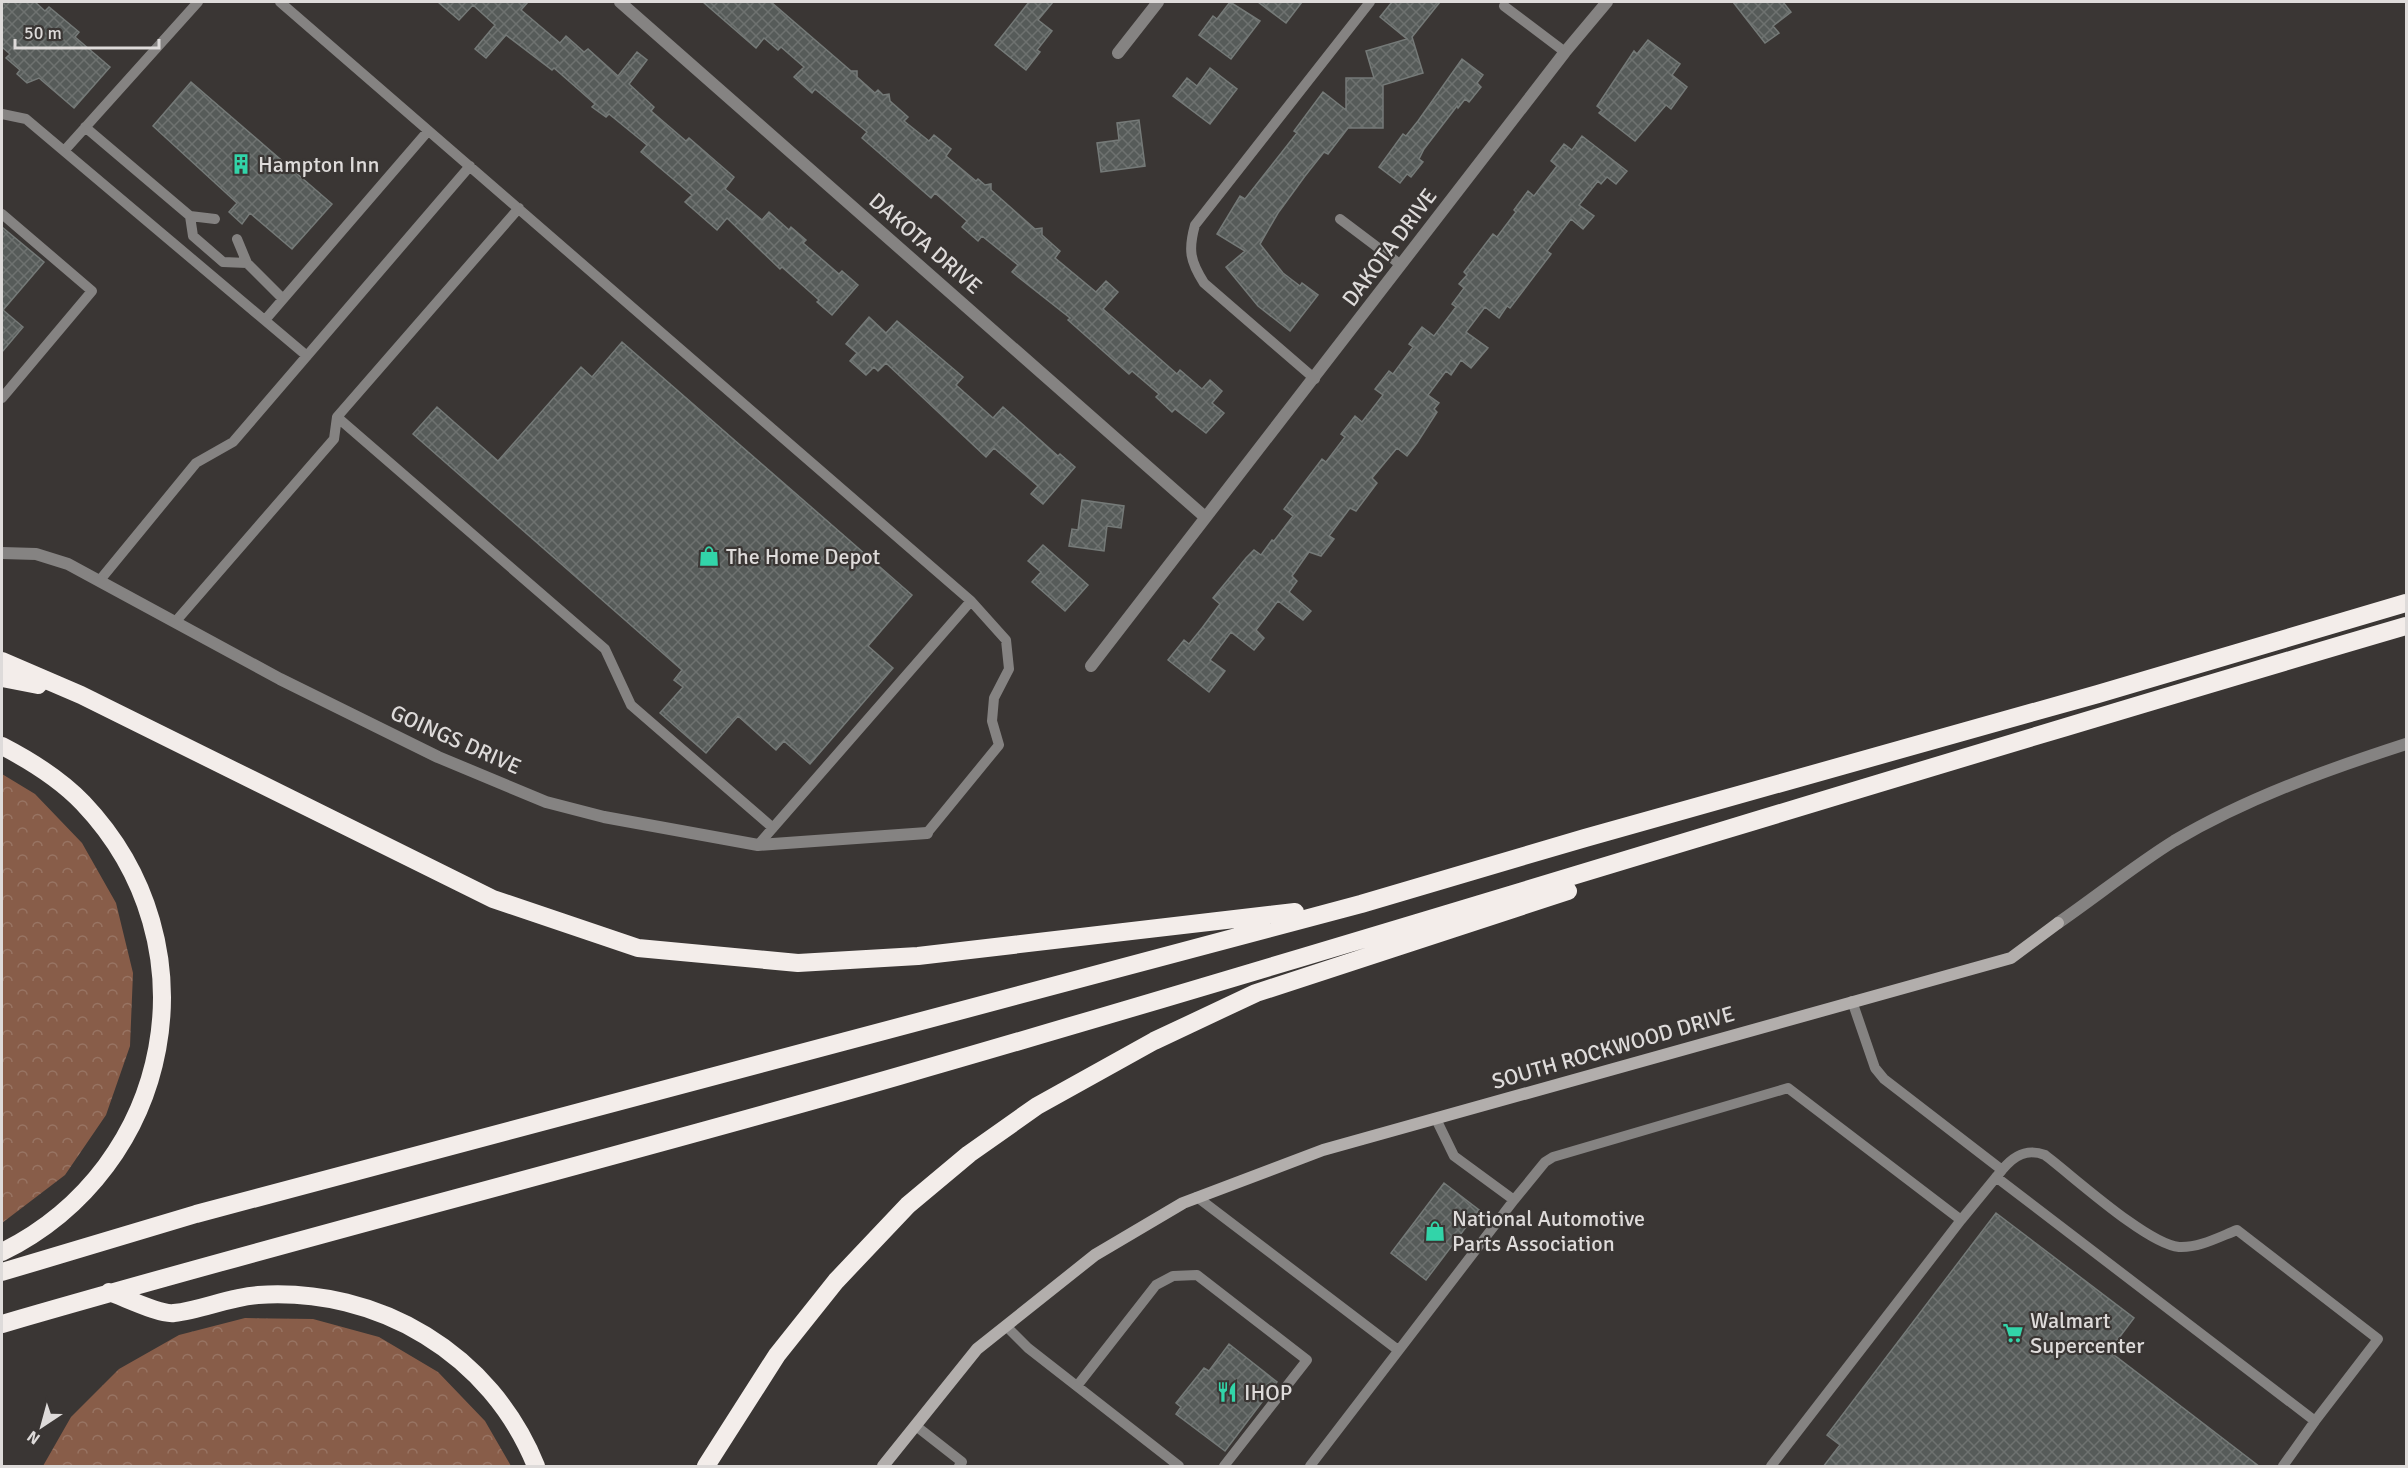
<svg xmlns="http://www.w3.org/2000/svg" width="2408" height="1468" font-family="Signika,sans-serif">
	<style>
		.forest { fill: url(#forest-crowns) }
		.building { fill: url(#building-cross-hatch); stroke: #757a78; stroke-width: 1.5 }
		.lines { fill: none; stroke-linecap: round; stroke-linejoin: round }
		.service { stroke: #858382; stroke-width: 10 }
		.minor { stroke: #858382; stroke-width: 12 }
		.tertiary { stroke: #858382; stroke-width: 12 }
		.secondary { stroke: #b2aeac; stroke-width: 12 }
		.motorway { stroke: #f3edea; stroke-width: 18 }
		.labels { text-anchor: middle; stroke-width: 4.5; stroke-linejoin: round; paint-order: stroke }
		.poi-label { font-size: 22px; fill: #dedbda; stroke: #3a3634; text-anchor: start }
		.street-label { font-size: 22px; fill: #dedbda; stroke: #3a3634 }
	</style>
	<defs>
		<pattern id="forest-crowns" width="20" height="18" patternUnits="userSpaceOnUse" patternTransform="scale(1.5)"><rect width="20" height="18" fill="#885d49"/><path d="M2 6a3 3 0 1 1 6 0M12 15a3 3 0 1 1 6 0" fill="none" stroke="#987463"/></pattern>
		<pattern id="building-cross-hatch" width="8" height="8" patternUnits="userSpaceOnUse" patternTransform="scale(1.5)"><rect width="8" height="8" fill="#565b59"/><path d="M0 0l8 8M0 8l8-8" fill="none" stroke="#6e7270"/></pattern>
	</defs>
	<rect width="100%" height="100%" fill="#3a3634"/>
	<path class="forest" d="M2 774 35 794 82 843 116 903 133 973 130 1046 106 1115 65 1175 2 1223Z
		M245 1318 313 1319 379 1337 438 1372 485 1421 511 1466H43L71 1417 119 1369 179 1335Z"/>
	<path class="building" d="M2 2H35L45 11 49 7 79 32 75 37 110 67 74 108 39 78 27 83 17 74 20 70 6 58 10 54 2 47Z
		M438 2H528L521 10 560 43 566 36 584 52 588 49 618 76 637 52 647 60 629 84 654 107 651 111 686 141 689 138 734 177 725 189 762 220 769 212 789 230 791 227 806 240 803 243 839 274 842 271 858 285 832 315 817 302 819 300 782 267 780 269 727 218 717 230 685 202 692 195 641 152 647 145 609 114 606 117 592 107 595 104 554 68 552 70 506 35 486 58 475 49 495 25 473 5 459 20Z
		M703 2H771L851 71H857V77L875 93 878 90 883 95 889 94 890 101 908 117 904 121 929 141 934 135 951 149 946 156 976 181 978 179 985 185 991 184V190L1035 229 1042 228V235L1060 251 1055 258 1096 292 1106 281 1118 292 1103 309 1177 374 1180 370 1202 389 1210 380 1222 391 1212 403 1224 413 1206 433 1175 409 1172 412 1156 397 1159 394 1132 371 1129 374 1068 320 1070 318 1012 272 1018 265 982 236 978 241 962 227 967 221 935 193 931 198 862 138 867 132 815 89 812 93 794 77 804 67 781 47 778 50 764 38 756 48Z
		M1029 2H1053L1038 20 1052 31 1037 50 1040 52 1026 70 995 45Z
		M1230 2 1260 21 1231 59 1199 35 1213 16 1217 19Z
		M1258 2H1302L1286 23Z
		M1392 2H1440L1412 37 1423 73 1383 85V128H1348L1328 154 1324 152 1305 176 1278 213 1260 244 1283 273 1300 286 1302 283 1318 295 1290 331 1258 306 1226 267 1245 251 1217 234 1240 196 1245 199 1297 133 1294 131 1323 92 1346 110V78H1374L1366 51 1407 39 1380 17Z
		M1733 2H1783L1791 12 1773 26 1779 33 1765 43Z
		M1648 40 1680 64 1672 75 1687 87 1671 109 1666 105 1635 141 1599 113 1602 110 1597 106 1634 51 1637 54Z
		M1462 59 1483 75 1477 83 1481 87 1469 102 1465 99 1458 108 1457 106 1424 149 1419 159 1423 162 1411 177 1407 174 1400 183 1379 167 1403 134 1406 136 1418 121Z
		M1210 68 1237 89 1210 124 1173 96 1187 78 1197 86Z
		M191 82 332 204 292 249 250 213 242 224 229 212 237 203 153 126Z
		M1139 120 1145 166 1101 172 1097 143 1119 140 1117 123Z
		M1582 136 1627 171 1616 184 1607 177 1601 184 1598 181 1579 205 1594 216 1583 229 1571 219 1547 251 1551 254 1510 308 1507 306 1499 318 1485 307 1466 332 1488 348 1471 368 1461 360 1451 375 1446 371 1428 395 1439 403 1434 409 1437 412 1417 443 1407 456 1397 448 1372 478 1377 483 1356 511 1350 508 1329 536 1334 539 1321 556 1309 552 1292 576 1297 581 1289 592 1311 611 1303 620 1278 601 1256 630 1264 638 1254 650 1231 632 1210 660 1225 671 1209 692 1168 660 1184 640 1189 644 1202 628 1220 604 1213 598 1246 558 1254 550 1261 555 1272 540 1274 541 1293 516 1284 509 1322 459 1326 462 1345 437 1341 434 1355 416 1362 422 1383 395 1375 389 1389 371 1393 374 1413 347 1409 344 1422 327 1434 336 1456 307 1452 304 1464 288 1459 284 1467 275 1464 272 1493 234 1497 237 1516 212 1514 210 1528 191 1534 196 1557 166 1551 161 1564 144 1572 150Z
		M2 227 44 262 3 310 23 327 2 352Z
		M869 317 886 333 897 321 963 377 956 385 993 418 1003 407 1058 456 1060 454 1075 467 1043 504 1031 494 1038 486 994 448 986 457 886 363 878 371 874 367 866 375 850 361 857 353 846 344Z
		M622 342 912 595 868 646 893 668 810 764 784 741 776 750 738 716 706 753 660 713 683 687 674 680 682 670 413 434 437 407 498 461 581 367 592 377Z
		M1082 500 1124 506 1121 528 1107 526 1104 551 1069 546 1072 529 1078 530Z
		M1043 545 1088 585 1065 611 1032 582 1041 572 1028 561Z
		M1444 1183 1479 1210 1426 1280 1391 1253Z
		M1996 1213 2134 1318 2109 1351 2260 1467H1823L1840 1445 1827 1435Z
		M1229 1344 1277 1382 1225 1451 1176 1414 1181 1407 1176 1403 1204 1368 1209 1371Z"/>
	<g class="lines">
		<path class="service" d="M280 2 971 601 758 845
			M1504 6 1565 52
			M2 114 26 119 307 356
			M85 127 190 216 193 236 223 262 247 263 283 299
			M64 151 198 2
			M2 214 92 291 2 398
			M190 216 215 219
			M1340 219 1401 265
			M237 239 247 263
			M265 320 428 131
			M1315 379 1204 283C1190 261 1188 250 1195 225L1370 2
			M337 417 605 649 631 705 773 828
			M100 580 196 463 233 442 470 166
			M176 621 334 439 337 417 519 208
			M927 833 999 745 992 721 994 698 1009 669 1006 640 971 601
			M1436 1119 1454 1156 1514 1200
			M2002 1170C2014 1155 2027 1148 2045 1155 2074 1177 2147 1244 2179 1247 2199 1248 2219 1237 2237 1230L2378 1339 2315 1421
			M1996 1177 2315 1421 2283 1466
			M1197 1197 1398 1350
			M1006 1326 1028 1348 1179 1466
			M1077 1386 1156 1285 1173 1276 1197 1275 1307 1360 1224 1466
			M916 1426 962 1462 959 1466
			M1310 1466 1514 1200 1545 1162 1553 1157 1788 1088 1961 1220 2002 1170 1884 1079 1875 1068 1852 1001
			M1771 1466 1961 1220"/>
		<path class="minor" d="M620 2 1205 517
			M1118 53 1158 2
			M2 553 36 554 68 564 280 679 438 757 546 802 604 817 758 845 927 833
			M1091 666 1565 52 1607 2"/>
		<path class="tertiary" d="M2058 923C2097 896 2134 866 2174 841 2247 798 2326 770 2406 744"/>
		<path class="secondary" d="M883 1466 977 1349 1095 1255 1183 1203 1323 1150 2011 958 2058 923"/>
		<path class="motorway" d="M2 661 81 695 493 899 638 948 798 963 918 956 1295 912
			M2 678 38 685
			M2 746C31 761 60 779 83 803 217 944 174 1167 2 1252
			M2 1272 196 1214 1361 904 1585 838 2098 694 2406 603
			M109 1292C124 1297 160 1315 174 1313 202 1310 229 1297 258 1295 379 1287 491 1354 536 1466
			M2 1324C300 1237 601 1162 899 1076 1403 931 1903 773 2406 626
			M706 1466 777 1355 836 1281 908 1205 969 1154 1037 1106 1154 1041 1256 993 1568 891"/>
	</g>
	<defs>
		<g id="building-bare" transform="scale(1.62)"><path d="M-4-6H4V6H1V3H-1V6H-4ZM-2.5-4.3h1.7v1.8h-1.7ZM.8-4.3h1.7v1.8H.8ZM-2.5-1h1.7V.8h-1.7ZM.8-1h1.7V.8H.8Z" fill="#32d4a9" stroke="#3a3634" stroke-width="2.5" paint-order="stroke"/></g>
		<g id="shop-bare" transform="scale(1.62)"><path d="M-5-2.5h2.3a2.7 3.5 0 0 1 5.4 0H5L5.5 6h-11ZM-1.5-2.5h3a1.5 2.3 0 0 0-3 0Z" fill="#32d4a9" stroke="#3a3634" stroke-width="2.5" paint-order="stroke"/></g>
		<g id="supermarket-bare" transform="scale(1.62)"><path d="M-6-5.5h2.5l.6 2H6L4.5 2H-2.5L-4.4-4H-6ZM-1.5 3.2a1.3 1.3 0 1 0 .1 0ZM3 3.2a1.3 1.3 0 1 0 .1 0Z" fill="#32d4a9" stroke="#3a3634" stroke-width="2.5" paint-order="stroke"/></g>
		<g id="restaurant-bare" transform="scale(1.62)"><path d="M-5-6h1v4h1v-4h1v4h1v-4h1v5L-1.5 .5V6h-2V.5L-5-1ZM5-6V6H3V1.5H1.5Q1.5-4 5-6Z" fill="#32d4a9" stroke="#3a3634" stroke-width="2.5" paint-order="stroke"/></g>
	</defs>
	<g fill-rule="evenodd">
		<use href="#building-bare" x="241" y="164"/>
		<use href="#shop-bare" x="709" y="556"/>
		<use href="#shop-bare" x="1435" y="1231"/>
		<use href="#supermarket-bare" x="2013" y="1333"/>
		<use href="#restaurant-bare" x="1227" y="1392"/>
	</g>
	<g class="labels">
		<g class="poi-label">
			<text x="258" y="172">Hampton Inn</text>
			<text x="726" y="564">The Home Depot</text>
			<text x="1452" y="1226">National Automotive<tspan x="1452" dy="25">Parts Association</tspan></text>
			<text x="2030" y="1328">Walmart<tspan x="2030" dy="25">Supercenter</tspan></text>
			<text x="1244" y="1400">IHOP</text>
		</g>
		<g class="street-label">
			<text transform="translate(926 243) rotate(41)" y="8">DAKOTA DRIVE</text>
			<text transform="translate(1389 247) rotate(-53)" y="8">DAKOTA DRIVE</text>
			<text transform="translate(456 739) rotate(24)" y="8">GOINGS DRIVE</text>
			<text transform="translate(1613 1047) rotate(-16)" y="8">SOUTH ROCKWOOD DRIVE</text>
		</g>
	</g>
	<rect width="2408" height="1468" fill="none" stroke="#dedbda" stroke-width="6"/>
	<g transform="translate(42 1426) rotate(216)" stroke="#3a3634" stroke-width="4.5" paint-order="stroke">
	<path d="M0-4.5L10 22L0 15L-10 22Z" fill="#dedbda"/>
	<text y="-9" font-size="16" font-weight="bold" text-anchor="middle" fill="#dedbda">N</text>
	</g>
	<path d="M15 39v9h144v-9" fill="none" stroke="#dedbda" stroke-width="3"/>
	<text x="24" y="39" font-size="18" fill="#dedbda" stroke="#3a3634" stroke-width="4.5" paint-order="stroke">50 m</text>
</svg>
